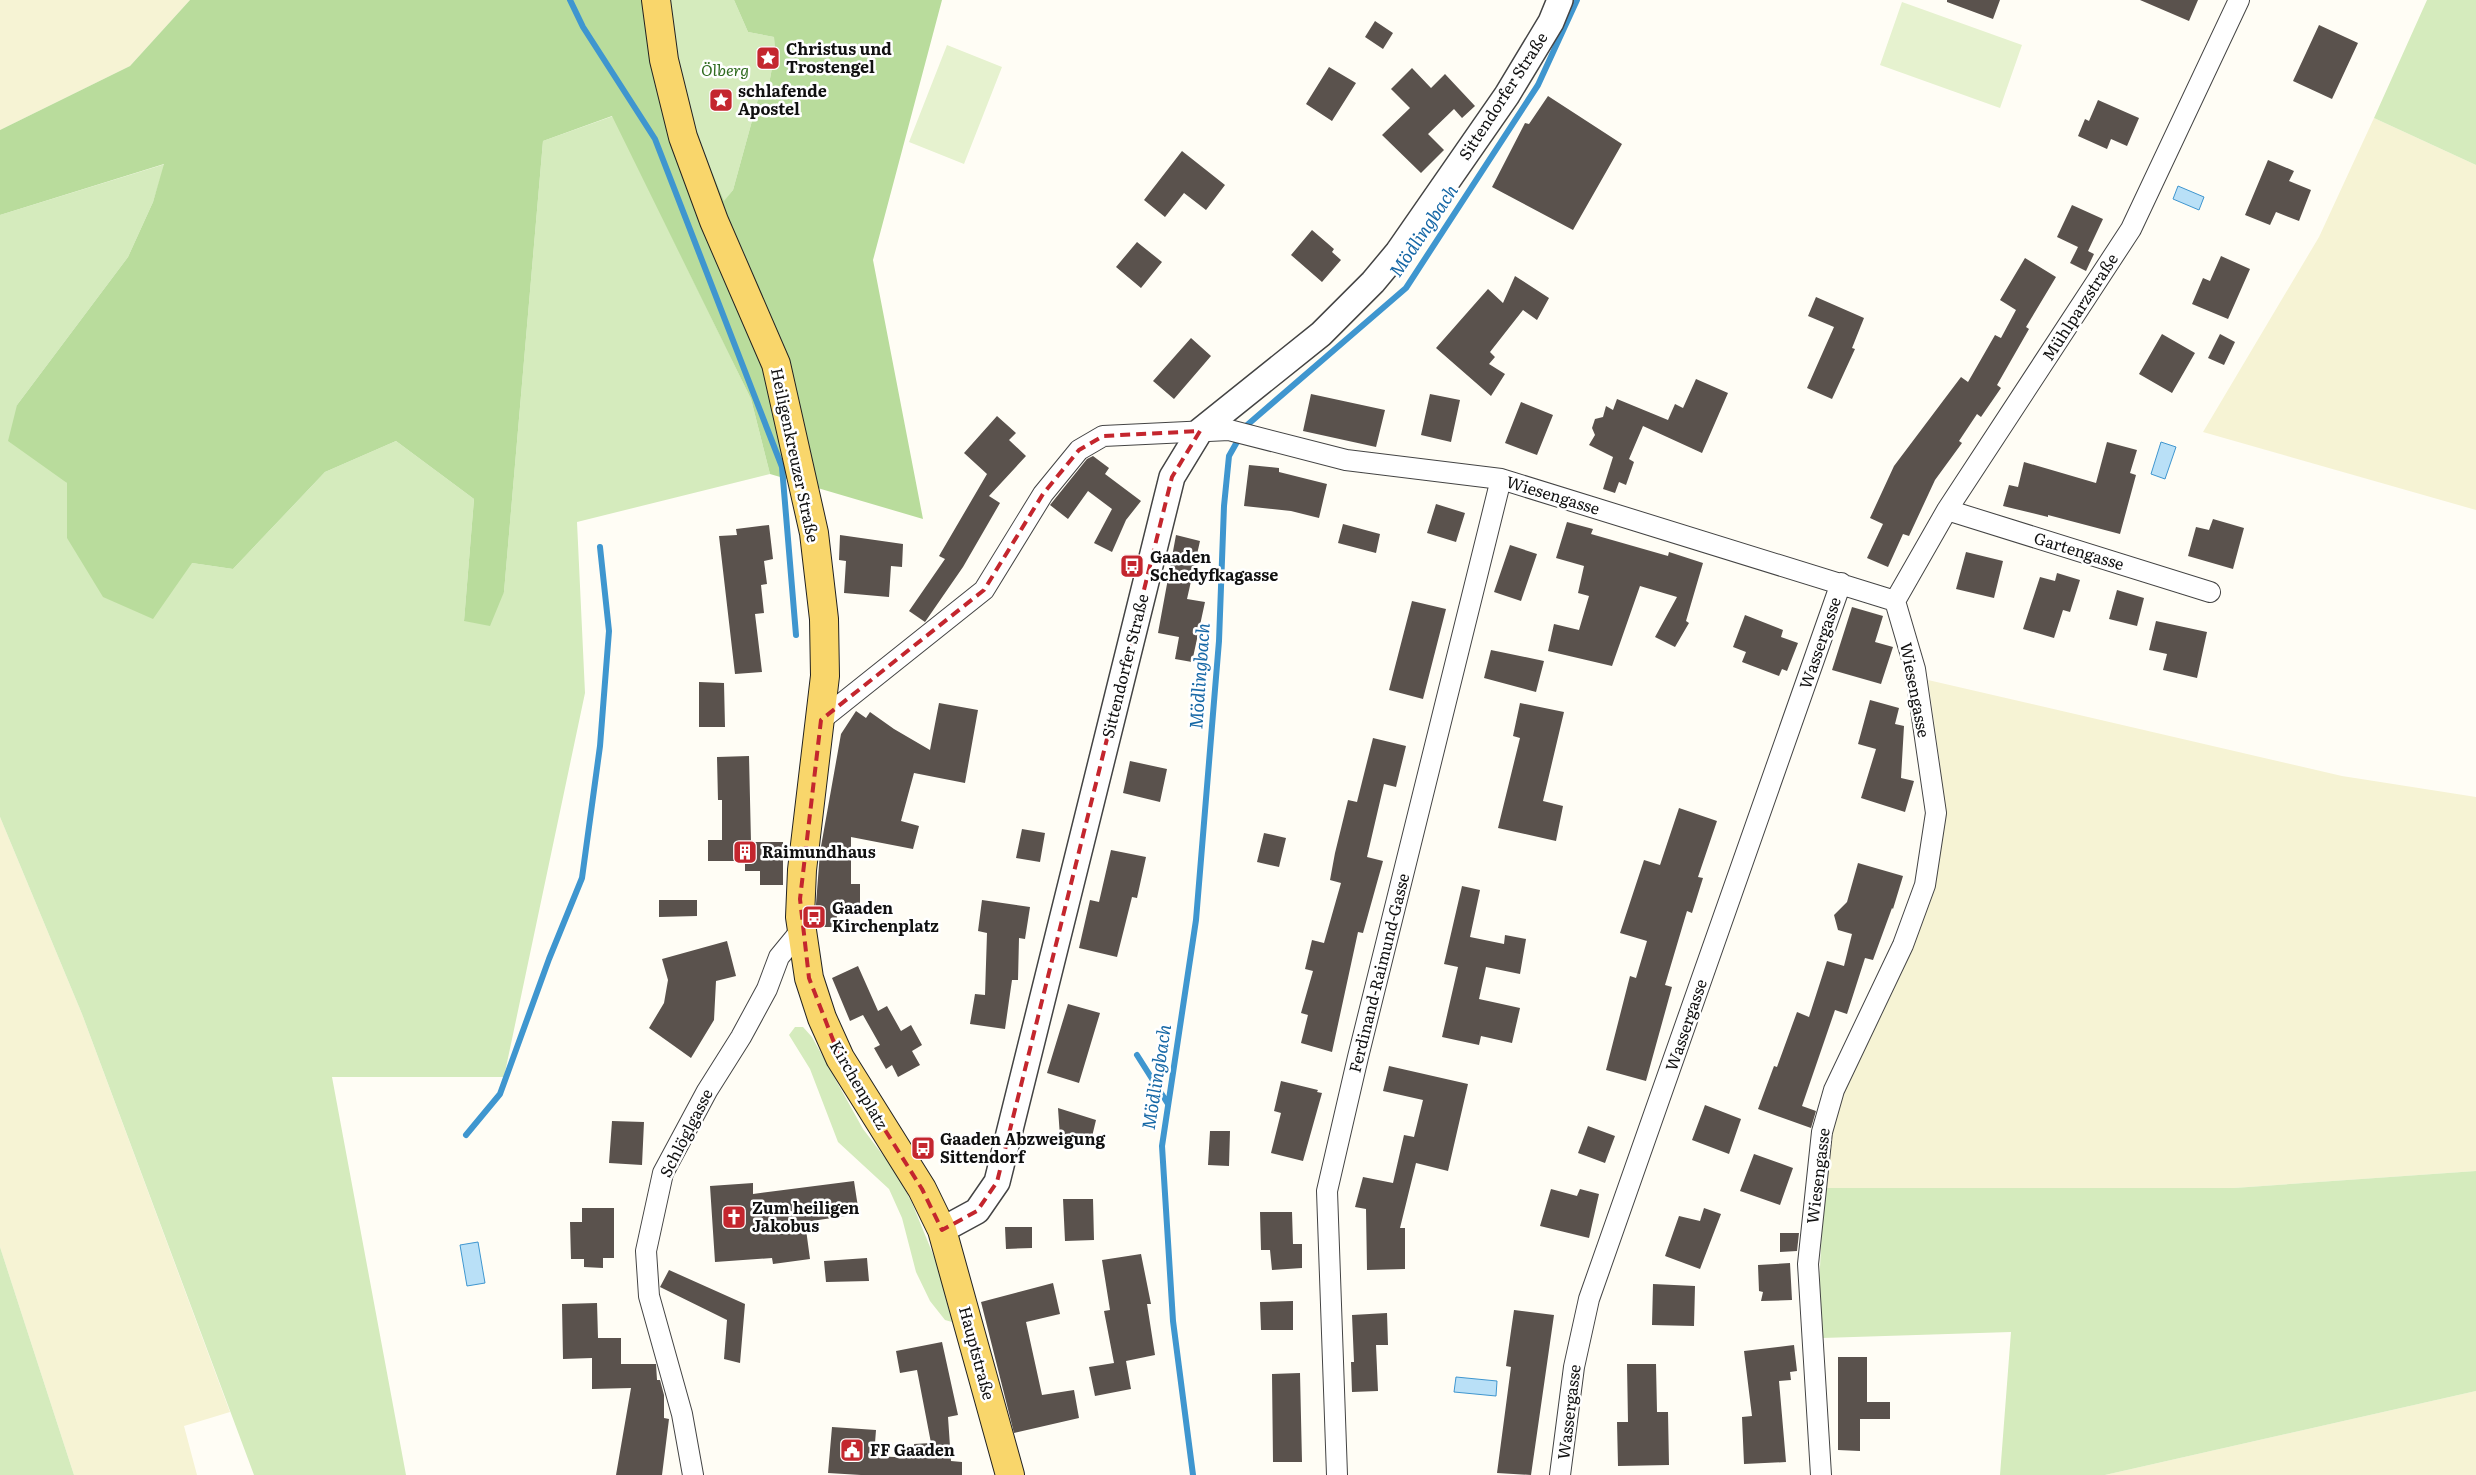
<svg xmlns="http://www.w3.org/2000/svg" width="2476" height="1475" font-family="Literata,serif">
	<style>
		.farmland { fill: #f6f3d4 }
		.green { fill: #d5ebbd }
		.forest { fill: #b9dc9c }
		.pitch { fill: #e6f2cf }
		.water { fill: #b9e0f7; stroke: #3f96cf }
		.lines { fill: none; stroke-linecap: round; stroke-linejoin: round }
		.stream { stroke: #3f96cf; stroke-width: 6 }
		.building { fill: #5a524d }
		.minor-casing { stroke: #444; stroke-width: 22 }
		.tertiary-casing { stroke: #444; stroke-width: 28 }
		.primary-casing { stroke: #222; stroke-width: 30 }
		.minor { stroke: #fff; stroke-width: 20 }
		.tertiary { stroke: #fff; stroke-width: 25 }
		.primary { stroke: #f9d66b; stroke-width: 28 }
		.marked { fill: none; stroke: #c4262e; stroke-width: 4; stroke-dasharray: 10 6; stroke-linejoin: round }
		.labels { text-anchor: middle; stroke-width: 5; stroke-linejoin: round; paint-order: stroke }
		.poi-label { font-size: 16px; font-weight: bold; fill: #111; stroke: #fff; text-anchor: start }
		.park-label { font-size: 16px; font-style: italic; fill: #2f6b1f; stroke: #fff }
		.street-label { font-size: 16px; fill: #111; stroke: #fff }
		.water-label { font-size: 18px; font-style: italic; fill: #1768a6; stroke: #fff }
	</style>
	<rect width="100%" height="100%" fill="#fffdf5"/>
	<path class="farmland" d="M0 0H190L130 66 0 130Z
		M2374 118 2476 165V510L2203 432 2319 237Z
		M1928 680 2342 776 2476 797V1171L2234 1188H1824L1830 1123 1943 832 1940 765Z
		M0 817 82 1014 230 1412 184 1426 197 1475H74L0 1247Z
		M2476 1391V1475H2105Z"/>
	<path class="green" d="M670 0H734L748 32 774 37 775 52 769 84 758 99 733 190 724 202 698 138 677 58Z
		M2427 0H2476V165L2374 118Z
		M613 116 751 399 770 474 577 522 585 693 504 1077H332L406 1475H254L82 1014 0 817V215L165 164 153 202 128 257 17 405 67 483V538L192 563 233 569 325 472 396 441 474 499 464 621 504 592 543 141Z
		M795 1027H803L812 1037 863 1129 895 1171 912 1203 937 1264 952 1322 945 1320 930 1301 916 1272 902 1218 889 1189 838 1142 810 1069 789 1035Z
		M2476 1171V1391L2105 1475H2000L2011 1332 1822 1338 1819 1287 1824 1188H2234Z
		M0 1247 74 1475H0Z"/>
	<path class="forest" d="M190 0H670L677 58 698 138 724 201 733 190 758 99 769 84 775 52 774 37 748 32 734 0H942L873 260 923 519 770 474 751 399 612 116 543 141 504 592 490 626 464 621 474 499 396 441 325 472 233 569 192 563 153 619 103 597 67 538V483L8 441 17 405 128 257 153 202 164 164 0 215V130L130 66Z"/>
	<path class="pitch" d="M1902 2 2022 45 2000 108 1880 65Z
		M947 45 1002 67 964 164 909 142Z"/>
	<path class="water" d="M2178 186 2204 197 2199 210 2173 199Z
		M2161 442 2176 447 2165 479 2151 474Z
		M478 1242 485 1283 467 1286 460 1245Z
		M1456 1377 1497 1381 1496 1396 1454 1392Z"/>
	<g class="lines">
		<path class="stream" d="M570 0 583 27 655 139 782 467 796 635
			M1137 1055 1168 1104
			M466 1135 500 1094 549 959 582 878 600 746 609 631 600 547
			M1193 1475 1173 1321 1162 1146 1196 920 1219 641 1224 506 1229 456 1246 426 1406 288 1538 85 1577 0"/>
	</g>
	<path class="building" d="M1947 0H2000L1993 19 1947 2Z
		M2140 0H2198L2189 21Z
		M1375 21 1393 33 1383 49 1365 37Z
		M2319 25 2358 43 2332 99 2293 81Z
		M1329 67 1356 83 1332 121 1306 104Z
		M1412 68 1431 88 1445 74 1475 106 1462 118 1454 109 1428 134 1444 150 1421 173 1382 135 1410 108 1391 89Z
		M1548 96 1622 144 1573 230 1492 187 1525 123 1529 124Z
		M2098 100 2139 118 2127 146 2111 139 2107 149 2078 136 2085 119 2089 121Z
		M1182 151 1225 185 1206 210 1184 193 1165 217 1144 200Z
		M2268 160 2294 171 2289 181 2311 190 2299 221 2276 212 2270 225 2245 215Z
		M2072 205 2103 219 2088 251 2094 254 2086 271 2070 263 2078 247 2057 237Z
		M1312 230 1334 249 1332 252 1341 260 1322 282 1291 255Z
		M1137 242 1162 262 1141 288 1116 267Z
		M2221 256 2250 269 2228 319 2192 304 2203 278 2210 281Z
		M2025 258 2056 277 2026 327 2029 329 1997 385 2001 388 1981 417 1977 414 1959 441 1962 443 1935 480 1909 536 1903 534 1888 567 1867 558 1883 524 1870 518 1894 466 1961 377 1968 382 1995 335 2001 338 2016 310 2000 300Z
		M1515 276 1549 298 1537 320 1523 310 1490 352 1495 357 1489 364 1505 374 1491 396 1436 348 1488 289 1503 303Z
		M1816 297 1864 318 1852 348 1855 349 1832 399 1807 388 1834 327 1808 316Z
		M2162 334 2195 353 2172 393 2139 374Z
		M2220 334 2235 342 2224 365 2208 358Z
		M1191 338 1211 356 1174 399 1153 381Z
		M1696 379 1728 393 1702 453 1643 426 1629 459 1634 462 1626 485 1619 482 1615 493 1603 489 1613 457 1589 445 1595 435 1592 428 1595 419 1603 417 1606 406 1613 410 1617 399 1668 420 1675 404 1683 408Z
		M1311 394 1385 410 1376 447 1303 431Z
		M1430 394 1460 400 1451 442 1421 435Z
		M1521 402 1553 415 1537 455 1505 443Z
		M997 416 1016 433 1009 440 1026 456 989 496 1000 503 963 567 925 622 909 611 945 559 939 556 987 474 964 453Z
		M2107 442 2137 450 2130 473 2136 475 2120 534 2048 515V517L2003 506 2009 485 2018 487 2024 462 2096 483Z
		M1093 456 1109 468 1105 474 1141 501 1126 520 1112 552 1094 543 1112 509 1088 491 1068 519 1050 505 1087 459Z
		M1249 465 1279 468V472L1327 484 1319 518 1291 511 1244 506Z
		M1436 504 1465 513 1456 542 1427 533Z
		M2213 519 2244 528 2233 569 2188 556 2196 527 2209 530Z
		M1567 522 1593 529 1591 534 1668 556 1669 552 1703 563 1686 621 1689 623 1675 647 1655 637 1677 597 1640 586 1612 666 1548 651 1554 624 1579 630 1589 596 1578 593 1584 566 1556 558Z
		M1343 524 1380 534 1376 553 1338 543Z
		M769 525 773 559 764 561 767 584 761 585 764 613 755 614 762 672 735 674 719 536 737 535 736 529Z
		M840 535 903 544 902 567 891 566 889 597 844 593 846 561 839 560Z
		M1176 535 1200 541 1187 599 1205 602 1192 662 1175 659 1179 637 1158 633Z
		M1510 545 1537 554 1521 601 1494 592Z
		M1966 552 2003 561 1994 598 1956 589Z
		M2057 573 2080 580 2070 612 2063 610 2054 638 2023 629 2040 577 2055 581Z
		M2117 590 2144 598 2137 626 2109 619Z
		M1412 601 1446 609 1423 699 1389 690Z
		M1852 607 1883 616 1875 642 1893 647 1881 684 1832 670Z
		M1745 615 1783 630 1781 637 1798 643 1787 671 1782 669 1779 676 1742 662 1746 652 1733 647Z
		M2156 621 2207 632 2197 678 2163 670 2167 654 2149 650Z
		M1491 650 1544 661 1536 692 1484 678Z
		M699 682 724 683 725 727H699Z
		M1870 700 1899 708 1895 724 1904 726 1901 778 1914 781 1905 812 1861 798 1876 749 1858 744Z
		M939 703 978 710 965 783 914 773 901 821 919 826 913 849 851 837V884H860V907H837V927H817L816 904 820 852 841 734 856 711 866 718 870 712 894 729 930 750Z
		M1520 703 1564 712 1543 801 1563 806 1556 841 1498 828 1520 738 1513 736Z
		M1373 738 1406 746 1396 787 1384 784 1367 857 1383 861 1363 933 1358 932 1332 1052 1301 1043 1308 1015 1301 1013 1313 971 1305 969 1312 940 1324 943 1341 883 1330 880 1335 853 1348 800 1357 802Z
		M749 756 751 842H783V885H760V871H745V861H708V840H722V800H718L717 757Z
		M1130 761 1167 769 1160 802 1123 793Z
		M1679 808 1717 821 1698 877 1703 878 1692 913 1687 911 1665 985 1672 987 1646 1081 1606 1070 1630 976 1636 978 1647 941 1620 933 1644 860 1660 865Z
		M1022 829 1045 833 1040 862 1016 858Z
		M1264 833 1286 838 1279 867 1257 862Z
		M1111 850 1146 857 1137 898 1132 897 1117 957 1079 948 1090 900 1099 902Z
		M1858 863 1903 876 1893 909 1892 908 1873 960 1865 958 1847 1014 1835 1010 1802 1106 1816 1111 1811 1128 1758 1109 1774 1066 1777 1067 1797 1012 1809 1017 1827 961 1844 966 1852 934 1838 930 1834 915 1847 902Z
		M1462 886 1480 890 1470 937 1504 944 1505 935 1526 939 1520 974 1486 967 1479 999 1520 1008 1512 1043 1481 1036 1479 1045 1442 1037 1458 967 1444 964Z
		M659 900H697V916L659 917Z
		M982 900 1030 907 1025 939 1019 938 1018 980H1012L1005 1029 970 1024 975 994 985 995 987 933 978 931Z
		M727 941 736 976 716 981 714 1020 691 1058 649 1028 664 1003 668 980 662 959Z
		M858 966 878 1011 887 1006 901 1031 911 1025 922 1045 912 1051 920 1065 898 1077 892 1065 886 1069 874 1048 880 1045 863 1015 850 1021 832 978Z
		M1068 1004 1100 1013 1079 1083 1047 1073Z
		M1389 1066 1468 1084 1448 1171 1416 1163 1400 1228H1405V1269L1367 1270 1366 1209 1355 1207 1363 1177 1393 1183 1404 1135 1414 1137 1423 1100 1383 1091Z
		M1281 1081 1318 1090 1317 1092 1322 1093 1303 1161 1271 1153 1281 1113 1274 1111Z
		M1705 1105 1741 1119 1729 1154 1692 1140Z
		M1058 1108 1096 1120 1090 1145 1060 1137Z
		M612 1121 644 1122 642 1165 609 1163Z
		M1588 1126 1615 1136 1605 1163 1578 1153Z
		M1210 1131H1230L1229 1166 1208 1165Z
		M1754 1154 1793 1168 1780 1205 1740 1191Z
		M854 1181 859 1214 805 1222 810 1259 773 1264 772 1258 715 1262 710 1186 753 1183V1194Z
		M1551 1189 1577 1196 1580 1189 1599 1194 1589 1238 1540 1226Z
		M1063 1199H1093L1094 1240 1065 1241Z
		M582 1208H614V1258H603V1268L584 1267V1259H571L570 1222H582Z
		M1704 1208 1721 1214 1700 1269 1665 1256 1679 1216 1700 1221Z
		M1260 1212H1292L1293 1244H1302V1268L1272 1270 1270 1250H1261Z
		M1005 1227H1032V1248L1006 1249Z
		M1780 1233H1799L1797 1251 1780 1252Z
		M1141 1254 1151 1304H1147L1155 1355 1126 1361 1131 1389 1095 1396 1089 1367 1114 1363 1104 1311 1110 1310 1102 1260Z
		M867 1258 869 1281 826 1282 824 1261Z
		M1790 1263 1792 1300 1761 1301 1763 1292 1759 1291 1758 1265Z
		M669 1270 745 1304 740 1363 724 1359 727 1320 660 1287Z
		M1053 1283 1060 1314 1026 1322 1042 1395 1074 1390 1079 1418 1014 1433 981 1302Z
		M1653 1284 1695 1286 1694 1326 1652 1325Z
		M1293 1301V1330H1261L1260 1302Z
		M597 1303 598 1338H621V1364H656L657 1380H660L664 1395V1418L669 1419 662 1475H616L631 1388 592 1389V1358L563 1359 562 1304Z
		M1514 1310 1554 1315 1531 1475 1497 1473 1511 1367 1506 1366Z
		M1387 1313 1388 1345H1376L1378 1391 1352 1392 1351 1362H1354L1352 1315Z
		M942 1342 958 1415 948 1417 951 1461 962 1462V1475H861L828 1473 832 1427 876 1430 874 1456 915 1458 914 1444 931 1443 917 1370 900 1373 896 1351Z
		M1794 1345 1797 1371 1790 1372 1791 1380 1779 1381 1786 1462 1744 1464 1742 1417 1752 1416 1744 1351Z
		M1838 1357H1867V1402H1890V1419H1860V1451L1838 1450Z
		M1627 1364H1656L1657 1412H1668L1669 1465 1618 1466 1617 1422H1628Z
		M1300 1373 1302 1462H1273L1272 1374Z"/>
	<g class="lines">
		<g class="minor-casing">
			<path id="minor" d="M1947 510 2210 592
				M1895 601 1947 510 2131 229 2239 0
				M821 720 984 590 1043 494 1079 450 1103 436 1229 430 1346 460 1501 479 1895 601 1915 669 1936 813 1925 885 1903 945 1834 1090 1822 1132 1808 1264 1821 1475
				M693 1475 682 1414 649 1296 646 1251 663 1173 707 1091 741 1037 767 989 779 957 802 929
				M1337 1475 1327 1191 1358 1057 1501 479
				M1560 1475 1574 1367 1589 1299 1841 583"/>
		</g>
		<g class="tertiary-casing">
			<path id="tertiary" d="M942 1230 977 1211 997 1182 1172 477 1200 431 1321 334 1373 282 1398 252 1507 95 1551 22 1560 0"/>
		</g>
		<g class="primary-casing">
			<path id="primary" d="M656 0 664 60 683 137 714 221 776 364 814 533 824 619 825 676 802 870 800 917 809 978 822 1018 840 1058 922 1189 942 1230 1010 1475"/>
		</g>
		<use href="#minor" class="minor"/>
		<use href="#tertiary" class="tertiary"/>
		<use href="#primary" class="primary"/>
	</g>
	<path class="marked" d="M1200 431 1172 477 997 1182 977 1211 942 1230 922 1189 840 1058 809 978 800 899 821 720 984 590 1043 494 1079 450 1103 436Z"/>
	<defs>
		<g id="sight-square" transform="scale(1.25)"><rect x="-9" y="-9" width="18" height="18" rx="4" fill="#c4262e" stroke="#fff"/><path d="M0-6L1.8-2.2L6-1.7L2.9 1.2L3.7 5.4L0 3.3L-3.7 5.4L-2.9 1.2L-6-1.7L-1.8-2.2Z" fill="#fff"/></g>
		<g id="bus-square" transform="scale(1.25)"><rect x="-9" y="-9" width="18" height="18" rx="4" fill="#c4262e" stroke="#fff"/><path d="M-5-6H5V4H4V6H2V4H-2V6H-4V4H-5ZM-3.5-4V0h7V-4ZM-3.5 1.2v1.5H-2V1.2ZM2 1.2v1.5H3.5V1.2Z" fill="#fff"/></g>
		<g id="building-square" transform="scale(1.25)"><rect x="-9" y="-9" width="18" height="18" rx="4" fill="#c4262e" stroke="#fff"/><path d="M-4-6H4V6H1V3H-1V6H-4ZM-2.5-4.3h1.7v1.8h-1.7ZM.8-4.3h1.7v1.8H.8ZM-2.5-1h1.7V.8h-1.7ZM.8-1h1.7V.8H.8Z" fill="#fff"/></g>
		<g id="church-square" transform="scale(1.25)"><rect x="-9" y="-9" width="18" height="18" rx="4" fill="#c4262e" stroke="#fff"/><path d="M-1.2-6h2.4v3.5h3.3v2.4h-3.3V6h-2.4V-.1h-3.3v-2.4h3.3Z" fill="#fff"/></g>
		<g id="civic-square" transform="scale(1.25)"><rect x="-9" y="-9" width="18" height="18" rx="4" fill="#c4262e" stroke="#fff"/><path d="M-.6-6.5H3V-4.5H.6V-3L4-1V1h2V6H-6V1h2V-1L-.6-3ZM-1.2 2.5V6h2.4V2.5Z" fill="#fff"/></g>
	</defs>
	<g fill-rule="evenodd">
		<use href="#sight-square" x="768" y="58"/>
		<use href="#sight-square" x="721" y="100"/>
		<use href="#bus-square" x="1132" y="566"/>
		<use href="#building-square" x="745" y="852"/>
		<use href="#bus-square" x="814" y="917"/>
		<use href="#bus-square" x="923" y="1148"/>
		<use href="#church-square" x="734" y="1217"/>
		<use href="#civic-square" x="852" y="1450"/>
	</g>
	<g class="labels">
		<g class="poi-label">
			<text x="786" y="55">Christus und<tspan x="786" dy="18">Trostengel</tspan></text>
			<text x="738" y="97">schlafende<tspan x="738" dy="18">Apostel</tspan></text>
			<text x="1150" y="563">Gaaden<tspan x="1150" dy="18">Schedyfkagasse</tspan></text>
			<text x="762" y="858">Raimundhaus</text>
			<text x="832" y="914">Gaaden<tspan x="832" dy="18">Kirchenplatz</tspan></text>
			<text x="940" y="1145">Gaaden Abzweigung<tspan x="940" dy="18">Sittendorf</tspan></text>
			<text x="752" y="1214">Zum heiligen<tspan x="752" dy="18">Jakobus</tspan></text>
			<text x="870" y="1456">FF Gaaden</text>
		</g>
		<g class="park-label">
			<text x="725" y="76">Ölberg</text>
		</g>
		<g class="street-label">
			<text transform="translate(1503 96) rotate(-57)" y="6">Sittendorfer Straße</text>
			<text transform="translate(2080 307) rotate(-57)" y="6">Mühlparzstraße</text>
			<text transform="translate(795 455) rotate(78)" y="6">Heiligenkreuzer Straße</text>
			<text transform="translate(1553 495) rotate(17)" y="6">Wiesengasse</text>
			<text transform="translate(2079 551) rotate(17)" y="6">Gartengasse</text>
			<text transform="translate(1820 643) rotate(-71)" y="6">Wassergasse</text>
			<text transform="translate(1125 666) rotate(-76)" y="6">Sittendorfer Straße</text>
			<text transform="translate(1915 690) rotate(79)" y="6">Wiesengasse</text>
			<text transform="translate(1379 973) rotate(-76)" y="6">Ferdinand-Raimund-Gasse</text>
			<text transform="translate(1686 1025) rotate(-71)" y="6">Wassergasse</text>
			<text transform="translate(859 1085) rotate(60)" y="6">Kirchenplatz</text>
			<text transform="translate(686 1133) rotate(-63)" y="6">Schlöglgasse</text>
			<text transform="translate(1818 1176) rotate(-83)" y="6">Wiesengasse</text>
			<text transform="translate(977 1353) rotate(75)" y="6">Hauptstraße</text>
			<text transform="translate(1569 1412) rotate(-83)" y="6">Wassergasse</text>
		</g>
		<g class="water-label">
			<text transform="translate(1424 231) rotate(-56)" y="6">Mödlingbach</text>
			<text transform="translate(1200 676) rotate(-86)" y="6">Mödlingbach</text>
			<text transform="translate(1157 1077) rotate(-81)" y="6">Mödlingbach</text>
		</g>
	</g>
</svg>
